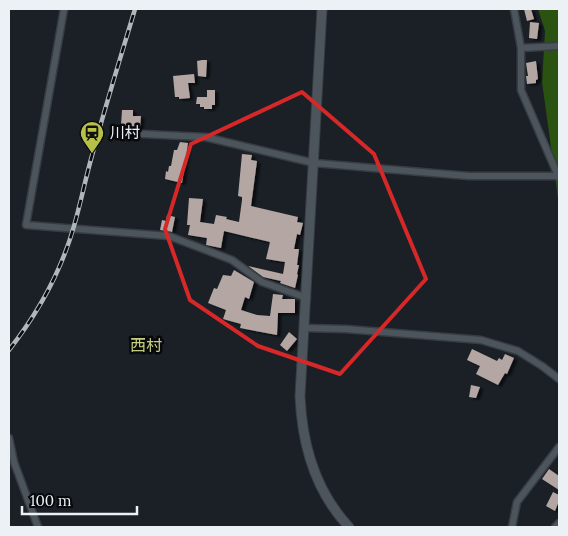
<svg xmlns="http://www.w3.org/2000/svg" width="568" height="536" font-family="Lora,'Noto Sans JP',serif">
	<style>
		.forest { fill: #2a5210 }
		.building { fill: #b3a6a3; filter: url(#shadow) }
		.lines { fill: none; stroke-linecap: round; stroke-linejoin: round }
		.minor-casing { stroke: #383d42; stroke-width: 9 }
		.tertiary-casing { stroke: #383d42; stroke-width: 11 }
		.minor { stroke: #4d555c; stroke-width: 6 }
		.tertiary { stroke: #4d555c; stroke-width: 9 }
		.rail-casing { stroke: #b0b6ba; stroke-width: 4.5 }
		.rail { stroke: #07090c; stroke-width: 2.5; stroke-dasharray: 8; stroke-linecap: butt }
		.marked { fill: none; stroke: #d62828; stroke-width: 4; stroke-linejoin: round }
		.labels { text-anchor: middle; stroke-width: 5; stroke-linejoin: round; paint-order: stroke }
		.poi-label { font-size: 15px; fill: #ecf1f5; stroke: #07090c; text-anchor: start }
		.neighbourhood-label { font-size: 16px; fill: #c6cd80; stroke: #07090c }
	</style>
	<defs>
		<filter id="shadow"><feDropShadow dx="3.5" dy="2" stdDeviation="1" flood-color="#0009"/></filter>
	</defs>
	<rect width="100%" height="100%" fill="#1a2026"/>
	<path class="forest" d="M538 9H559V205L542 82 545 31Z"/>
	<path class="building" d="M524 9H531L534 19 527 21Z
		M530 22 539 23 537 39 529 38Z
		M202 60H207L206 77 198 76 197 61Z
		M536 61 538 79 536 80V83L527 84 526 76H528L526 63Z
		M194 74 195 83H188L190 98 179 99V97H175L173 76Z
		M207 90H215V105H212V109H204V107H200V104H196L197 97H207Z
		M122 110H133V116H141L140 128 121 125Z
		M180 142 188 143 182 183 165 179 166 171 168 172 169 166H171L174 150H177Z
		M242 154 252 155 251 160 257 161 251 206 298 217 297 222 303 223 300 235 297 234 294 249H299L297 265H299L297 274 298 275 295 288 280 283 281 281 263 277 248 266 283 274 285 262 266 259 270 242 224 231 221 248 206 245 207 238 188 235 190 225H187L189 198 203 199 200 222 214 224 216 215 227 217 226 219 239 222 242 200V197L238 196Z
		M167 215 175 217 172 232 160 230 162 220 166 221Z
		M234 270 254 282 249 299 245 297 241 310 257 315 270 316 273 294 283 295 282 299H295V313H278L277 335 240 328 241 324 223 319 226 310 208 303 214 288 217 289 223 275 231 276Z
		M289 332 297 339 287 351 280 345Z
		M472 349 497 361 499 358 502 360 505 354 514 358 507 374 505 373 498 385 476 374 480 366 467 360Z
		M471 385 480 387 476 398 469 397Z
		M549 469 559 476V490L542 479Z
		M553 492 559 495V501L555 511 546 506Z"/>
	<g class="lines">
		<g class="minor-casing">
			<path id="minor" d="M64 9 26 225 169 236 232 260 262 282 307 298
				M514 9 521 48V90L559 178
				M521 48 559 46
				M143 134 205 137 314 163 469 176H559
				M305 328 346 329 481 340 518 351 542 366 559 379
				M9 438 14 462 38 527
				M512 527 517 502 559 447
				M555 527 559 523"/>
		</g>
		<g class="tertiary-casing">
			<path id="tertiary" d="M322 9 300 396C302 443 315 491 349 527"/>
		</g>
		<use href="#minor" class="minor"/>
		<use href="#tertiary" class="tertiary"/>
		<g class="rail-casing">
			<path id="rail" d="M9 350C38 313 61 272 74 226 81 202 86 176 93 152 106 104 121 56 135 9"/>
		</g>
		<use href="#rail" class="rail"/>
	</g>
	<path class="marked" d="M302 92 374 154 426 279 340 374 258 346 190 300 165 229 191 144Z"/>
	<defs>
		<g id="station-pin" transform="scale(1.25)"><path d="M0 17L-7.5 6A9.5 9.5 0 1 1 7.5 6Z" fill="#b8c147" stroke="#07090c"/><path d="M-3-6H3Q5-6 5-4V2Q5 4 3 4L4.5 6H3L1.5 4h-3L-3 6H-4.5L-3 4Q-5 4-5 2V-4Q-5-6-3-6ZM-3.5-4v3h7v-3ZM-3.5 1v1.5H-2V1ZM2 1v1.5H3.5V1Z" fill="#111"/></g>
	</defs>
	<g fill-rule="evenodd">
		<use href="#station-pin" x="92" y="133"/>
	</g>
	<g class="labels">
		<g class="poi-label">
			<text x="110" y="138">川村</text>
		</g>
		<g class="neighbourhood-label">
			<text x="146" y="351">西村</text>
		</g>
	</g>
	<rect width="568" height="536" fill="none" stroke="#ecf1f5" stroke-width="20"/>
	<path d="M22 506v8h115v-8" fill="none" stroke="#ecf1f5" stroke-width="2.5"/>
	<text x="30" y="506" font-size="15" fill="#ecf1f5" stroke="#07090c" stroke-width="4" paint-order="stroke">100 m</text>
</svg>
